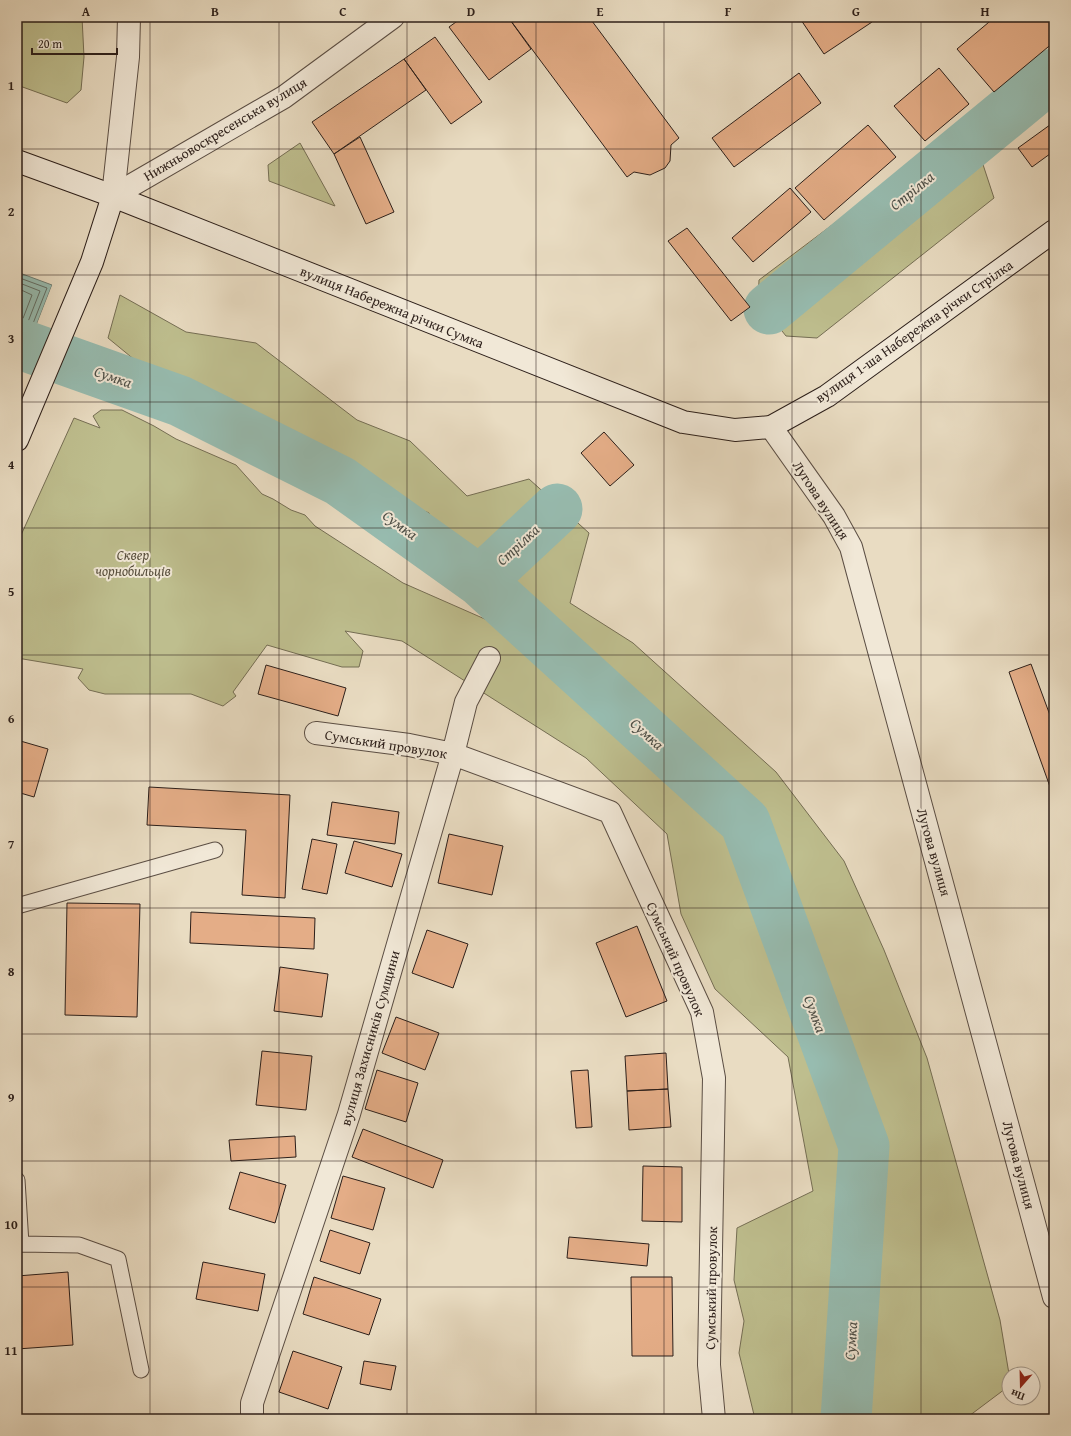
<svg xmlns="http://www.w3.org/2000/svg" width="1071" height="1436" font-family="'Gentium Book Plus',serif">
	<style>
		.green { fill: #bebe8e; stroke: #756e54 }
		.water { fill: #97bcb0; stroke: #6c7d74 }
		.pier { fill: #e9dcc2 }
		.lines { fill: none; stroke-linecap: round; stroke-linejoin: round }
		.shore { stroke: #626e65; stroke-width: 1 }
		.river { stroke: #97bcb0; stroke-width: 51 }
		.building { fill: #e4ad87; stroke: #2c1f1a }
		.service-casing { stroke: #5b4e44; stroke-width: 17 }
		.minor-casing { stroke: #5b4e44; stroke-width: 24 }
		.tertiary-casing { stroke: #5b4e44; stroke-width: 24 }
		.secondary-casing { stroke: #2c1f1a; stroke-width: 24 }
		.service { stroke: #f1e8d7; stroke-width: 15 }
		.minor { stroke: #f1e8d7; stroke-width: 22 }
		.tertiary { stroke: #f1e8d7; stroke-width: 22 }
		.secondary { stroke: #f1e8d7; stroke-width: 22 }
		.grid { fill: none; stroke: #2c1f1a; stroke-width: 1; stroke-opacity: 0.55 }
		.labels { text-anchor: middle; stroke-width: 4; stroke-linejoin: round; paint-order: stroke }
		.street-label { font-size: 14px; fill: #2c1f1a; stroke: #f1e8d7 }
		.park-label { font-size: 14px; font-style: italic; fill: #584f3d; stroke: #f1e8d7 }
		.water-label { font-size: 15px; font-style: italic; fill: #4c4e47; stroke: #f1e8d7 }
		.neatline { fill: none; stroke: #2c1f1a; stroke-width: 1.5 }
		.grid-label { font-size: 13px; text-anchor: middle; font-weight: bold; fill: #2c1f1a }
	</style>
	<rect width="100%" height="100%" fill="#e9dcc2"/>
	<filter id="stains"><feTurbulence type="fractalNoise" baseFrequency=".005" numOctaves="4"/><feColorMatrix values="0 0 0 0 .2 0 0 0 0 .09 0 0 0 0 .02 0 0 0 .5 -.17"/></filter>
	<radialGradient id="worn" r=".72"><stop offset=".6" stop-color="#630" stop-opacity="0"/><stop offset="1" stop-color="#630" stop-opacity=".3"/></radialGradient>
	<path class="green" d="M17 17H82L84 57 81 90 67 103 17 85Z
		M969 122 994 198 817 338 786 336 758 301 759 280Z
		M300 143 335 206 269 181 268 165Z
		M120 295 186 332 256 343 357 420 410 441 467 496 529 479 589 533 570 603 633 643 776 772 844 861 884 950 927 1058 1000 1320 1009 1374V1386L965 1419H755L739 1353 744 1321 734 1280 737 1228 813 1191 788 1057 715 989 681 914 667 834 586 758 402 641 345 631 363 651 359 667H342L267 645 233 692 236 696 223 706 191 694H105L89 690 78 678 83 669 17 658V544L74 418 100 428 93 416 101 410H122L154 426 176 439 236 465 262 494 273 499 291 510 305 515 315 526 403 583 503 627 465 573 436 556 429 513 346 477 316 446 222 415 177 403 147 370 108 338Z"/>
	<path class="water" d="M17 272 52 285 17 375Z"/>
	<path class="pier" d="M53 283 54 285 17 377V375Z"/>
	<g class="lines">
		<path class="shore" d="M17 277 47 288 17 364
			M17 282 40 291 17 350
			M17 288 32 295 17 334"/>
		<path class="river" d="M769 309 1054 74
			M17 343 180 401 340 481 480 581 745 822 864 1146 846 1419
			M480 581 557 509"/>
	</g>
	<path class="building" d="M463 17H508L531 49 489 80 449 27Z
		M508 17H589L679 138 671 145 670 161 665 168 650 175 634 172 627 177Z
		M799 17H868L872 22 824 54Z
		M995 17H1049L1054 23V42L994 92 957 49Z
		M435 37 482 102 451 124 404 59Z
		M404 59 426 90 334 154 312 122Z
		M939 68 969 104 925 141 894 106Z
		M799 73 821 103 734 167 712 138Z
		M1054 122V151L1032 167 1018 148Z
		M868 125 896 157 824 220 795 188Z
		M360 137 394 212 366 224 334 154Z
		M790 188 811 212 753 262 732 238Z
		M687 228 750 307 731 321 668 241Z
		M604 432 634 465 610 486 581 453Z
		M1031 664 1054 726V798L1009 672Z
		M266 665 346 688 338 716 258 694Z
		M17 740 48 749 34 797 17 792Z
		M149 787 290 795 285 898 242 895 246 830 147 825Z
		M332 802 399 812 395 844 327 835Z
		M449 834 503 846 492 895 438 883Z
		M312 839 337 844 327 894 302 889Z
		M354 841 402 854 392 887 345 873Z
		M67 903 140 904 137 1017 65 1015Z
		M191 912 315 918 314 949 190 943Z
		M637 926 667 1001 626 1017 596 943Z
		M427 930 468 944 453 988 412 973Z
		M280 967 328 974 322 1017 274 1011Z
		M396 1017 439 1033 425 1070 382 1053Z
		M262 1051 312 1056 306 1110 256 1105Z
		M666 1053 668 1089 627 1091 625 1056Z
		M377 1070 418 1083 406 1122 365 1109Z
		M588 1070 592 1127 576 1128 571 1071Z
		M668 1089 671 1127 629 1130 627 1091Z
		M363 1129 443 1160 433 1188 352 1157Z
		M295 1136 296 1157 231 1161 229 1140Z
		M643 1166 682 1167V1222L642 1221Z
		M240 1172 286 1185 275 1223 229 1209Z
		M343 1176 385 1188 373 1230 331 1218Z
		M330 1230 370 1243 360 1274 320 1261Z
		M569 1237 649 1244 647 1266 567 1258Z
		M203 1262 265 1274 258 1311 196 1299Z
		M68 1272 73 1345 17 1349V1276Z
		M314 1277 381 1299 369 1335 303 1314Z
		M631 1277H672L673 1356H632Z
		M293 1351 342 1367 328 1409 279 1392Z
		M364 1361 396 1366 391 1390 360 1384Z
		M645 1415H687V1419H645Z"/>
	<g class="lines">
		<g class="service-casing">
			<path id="service" d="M17 906 215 850
				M17 1180 21 1244 17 1245
				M21 1244 79 1245 118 1259 141 1370"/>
		</g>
		<g class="minor-casing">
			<path id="minor" d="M113 196 128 57 129 17
				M771 427 834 516 851 547C918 797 988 1046 1054 1297
				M316 733 409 745 453 754 610 812 702 1012 714 1078 709 1365 714 1419
				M252 1419V1403L349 1114 453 754 466 702 489 658"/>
		</g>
		<g class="tertiary-casing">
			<path id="tertiary" d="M113 196 284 97 393 17"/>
		</g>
		<g class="secondary-casing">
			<path id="secondary" d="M17 161 113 196 683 422 735 430 771 427 827 396 1054 231
				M17 440 92 262 113 196"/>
		</g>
		<use href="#service" class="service"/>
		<use href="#minor" class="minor"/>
		<use href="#tertiary" class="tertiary"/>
		<use href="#secondary" class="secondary"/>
	</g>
	<path class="grid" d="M150 17V1419M279 17V1419M407 17V1419M536 17V1419M664 17V1419M792 17V1419M921 17V1419M17 149H1054M17 275H1054M17 402H1054M17 528H1054M17 655H1054M17 781H1054M17 908H1054M17 1034H1054M17 1161H1054M17 1287H1054"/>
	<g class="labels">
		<g class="street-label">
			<text transform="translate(225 129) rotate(-31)" y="5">Нижньовоскресенська вулиця</text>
			<text transform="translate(392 307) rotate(22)" y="5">вулиця Набережна річки Сумка</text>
			<text transform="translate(914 331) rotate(-35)" y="5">вулиця 1-ша Набережна річки Стрілка</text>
			<text transform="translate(821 500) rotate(57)" y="5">Лугова вулиця</text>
			<text transform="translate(386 744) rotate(9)" y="5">Сумський провулок</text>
			<text transform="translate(934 852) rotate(74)" y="5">Лугова вулиця</text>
			<text transform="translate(676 959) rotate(66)" y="5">Сумський провулок</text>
			<text transform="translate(370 1038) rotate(-74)" y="5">вулиця Захисників Сумщини</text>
			<text transform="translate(1019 1165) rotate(75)" y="5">Лугова вулиця</text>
			<text transform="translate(711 1288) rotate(-89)" y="5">Сумський провулок</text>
		</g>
		<g class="park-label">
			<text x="133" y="560">Сквер<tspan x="133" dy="16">чорнобильців</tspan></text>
		</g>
		<g class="water-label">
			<text transform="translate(912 191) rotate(-39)" y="5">Стрілка</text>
			<text transform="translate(113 377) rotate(19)" y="5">Сумка</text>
			<text transform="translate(400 525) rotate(36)" y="5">Сумка</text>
			<text transform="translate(518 545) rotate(-43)" y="5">Стрілка</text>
			<text transform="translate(647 734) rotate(42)" y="5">Сумка</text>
			<text transform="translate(815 1014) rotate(70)" y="5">Сумка</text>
			<text transform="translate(851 1341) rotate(-86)" y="5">Сумка</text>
		</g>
	</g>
	<rect width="1071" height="1436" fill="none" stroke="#e9dcc2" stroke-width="44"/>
	<g transform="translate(1021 1386) rotate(200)"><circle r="19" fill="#f1e8d7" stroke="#a2988b"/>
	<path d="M0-3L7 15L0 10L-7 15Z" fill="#8f2418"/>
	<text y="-6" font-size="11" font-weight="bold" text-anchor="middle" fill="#2c1f1a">Пн</text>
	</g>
	<path d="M32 48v6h85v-6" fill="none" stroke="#2c1f1a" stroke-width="2"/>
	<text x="38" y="48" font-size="12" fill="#2c1f1a" stroke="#f1e8d7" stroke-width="3" paint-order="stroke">20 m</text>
	<rect x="22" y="22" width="1027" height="1392" class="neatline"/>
	<g class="grid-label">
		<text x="86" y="16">A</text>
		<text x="215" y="16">B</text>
		<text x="343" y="16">C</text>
		<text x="471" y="16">D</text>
		<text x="600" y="16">E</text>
		<text x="728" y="16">F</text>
		<text x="856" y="16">G</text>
		<text x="985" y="16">H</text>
		<text x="11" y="90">1</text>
		<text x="11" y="216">2</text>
		<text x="11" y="343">3</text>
		<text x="11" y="469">4</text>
		<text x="11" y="596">5</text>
		<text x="11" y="723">6</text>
		<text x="11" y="849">7</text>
		<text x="11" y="976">8</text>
		<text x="11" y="1102">9</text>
		<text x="11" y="1229">10</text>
		<text x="11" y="1355">11</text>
	</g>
	<rect width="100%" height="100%" filter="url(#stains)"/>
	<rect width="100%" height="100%" fill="url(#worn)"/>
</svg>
